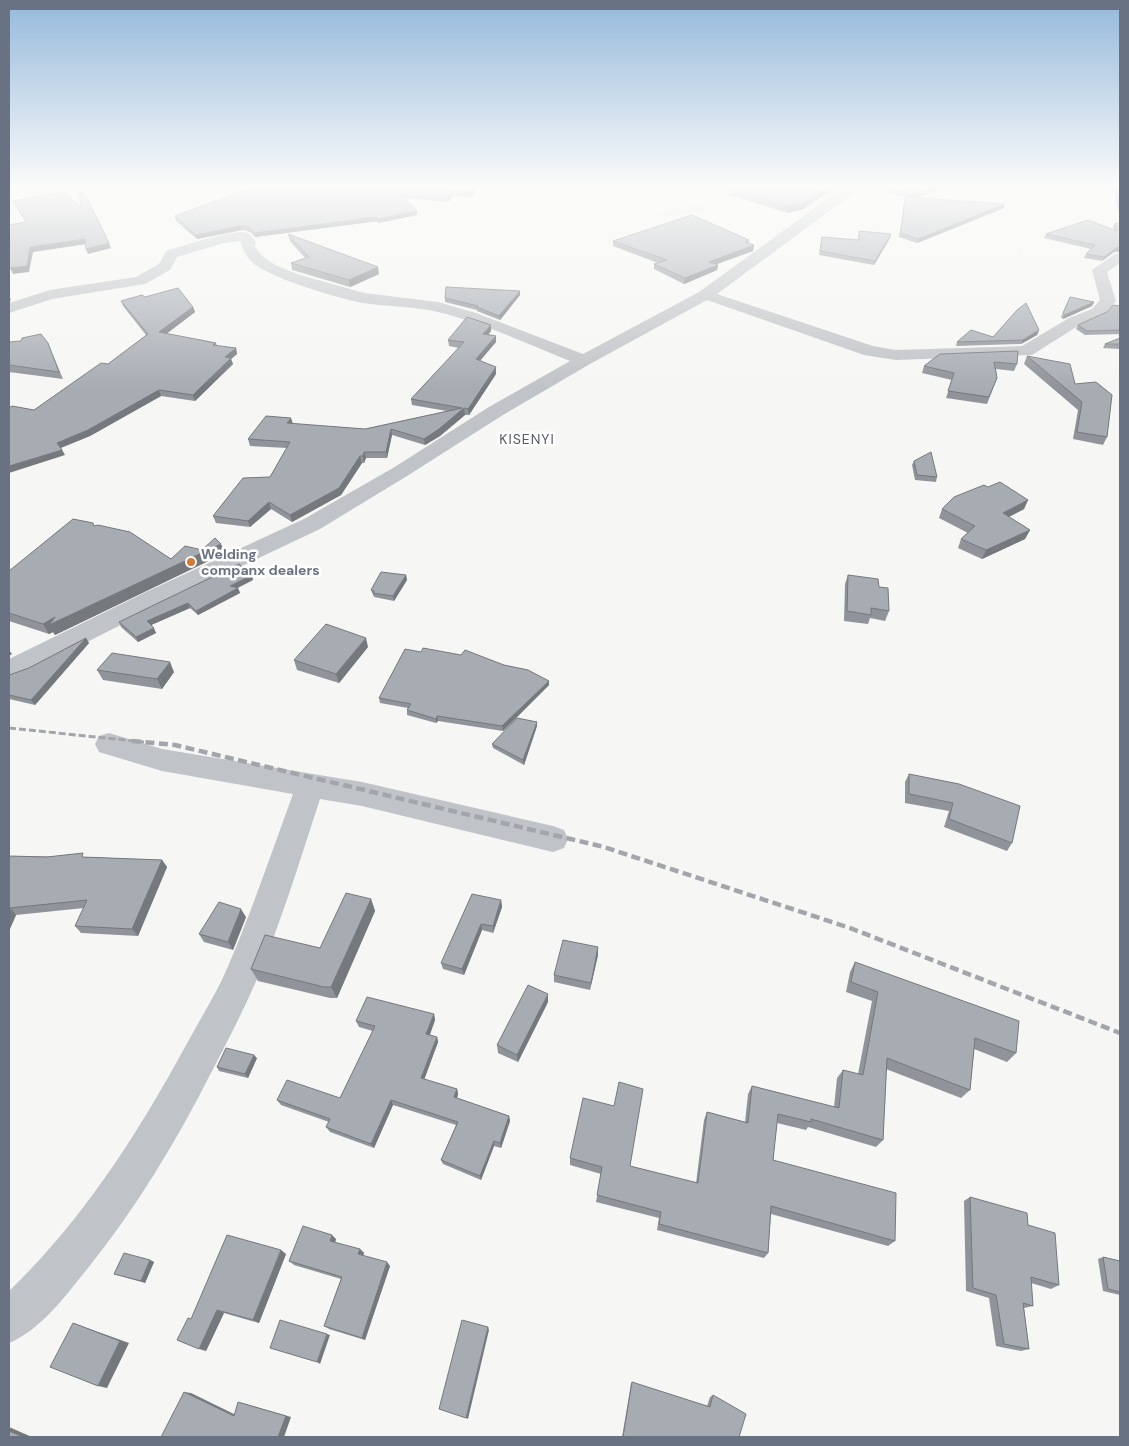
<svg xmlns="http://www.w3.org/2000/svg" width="1129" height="1446" font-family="'DM Sans',sans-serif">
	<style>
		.built { fill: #e7e8e7 }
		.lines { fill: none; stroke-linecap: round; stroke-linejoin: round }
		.minor { fill: #c0c3c7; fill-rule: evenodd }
		.rail-far1 { stroke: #a2a6ac; stroke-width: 3; stroke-dasharray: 7 3; stroke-linecap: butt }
		.rail { stroke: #a2a6ac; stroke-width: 4.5; stroke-dasharray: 9 4.5; stroke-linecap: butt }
		.wall { fill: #90949a }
		.shaded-wall { fill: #75787d }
		.building { fill: #a7acb3; stroke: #75787d }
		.poi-dot { fill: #d37938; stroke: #fff; stroke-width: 2 }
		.labels { text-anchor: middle; stroke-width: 5; stroke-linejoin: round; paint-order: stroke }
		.far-quarter-label { font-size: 14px; letter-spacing: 1px; fill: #565d68; stroke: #fff }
		.poi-label { font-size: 14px; font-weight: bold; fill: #697282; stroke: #fff; text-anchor: start }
	</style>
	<rect width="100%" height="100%" fill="#f6f7f4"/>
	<path class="built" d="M699 205 705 210 664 217 657 213Z"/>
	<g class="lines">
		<path class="minor" d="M849 187H864L847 198 717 294 873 346 896 350 1022 346 1069 318 1092 309 1100 300 1092 270 1115 254 1120 253V263L1107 272 1116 301 1104 315 1081 324 1032 355 896 360 864 355 707 300 590 364 503 415 407 476 320 529 164 603 18 677 9 679V659L148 591 304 519 393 468 489 407 570 361C527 344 483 323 438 312 414 306 388 307 363 303 339 299 270 278 253 263 245 256 243 248 240 241L224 243 177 257 170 270 145 284 52 299 9 313V303L50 290 136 277 159 264 166 251C179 247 238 227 248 233 251 235 254 239 256 242L255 247 262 256 275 265 297 274 364 293 438 302 476 313 583 354 699 292 837 192Z
			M109 733 162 749 362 782 553 826 564 830 568 839 564 848 553 852 362 806 320 799C301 857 283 917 259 974 245 1008 228 1040 211 1073 176 1142 136 1208 88 1268 66 1295 41 1330 9 1343V1291C82 1221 137 1135 185 1047 200 1019 217 993 229 964 253 908 272 851 293 794L162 771 99 752 95 744 99 736Z"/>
		<path class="rail-far1" d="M9 728 144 742"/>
		<path class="rail" d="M132 741 175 745 604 847 850 928 1120 1033"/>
	</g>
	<path class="wall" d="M477 187 473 197 453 196 448 202 405 198 417 211V215L378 223V221L255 237 250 232 242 230 197 239 176 221 175 216Z
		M730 187H836L803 209 788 213 729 195Z
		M893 187H948L914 198 1004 208 917 243 899 237 905 196 888 194 890 189Z
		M1113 187H1120V219Z
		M1115 223H1120V252H1114L1102 261 1084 258 1086 254 1091 249 1044 238 1046 234 1114 230 1113 227Z
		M859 231 890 238 874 265 819 255 822 237 858 240Z
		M288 234 379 274 350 287 292 270 291 263 305 258 290 241Z
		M749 240V243L754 245 753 251 716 264 718 265 717 270 684 284 654 269V264L658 263 613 246V241Z
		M520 295 500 320 477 311V310L445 302V298Z
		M145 297 193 307 195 312 166 334 216 343 217 346 236 348 237 354 231 359 233 364 195 401 161 396 90 436 61 448 65 455 34 410 108 364 146 335 123 306 121 301Z
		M1070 297 1094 302 1092 306 1063 319 1061 317Z
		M1120 306V334L1085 335 1076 329 1078 325Z
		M1039 330 1037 335 1021 344 956 346 957 342Z
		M491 331 488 334 496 336V342L480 361 496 367V374L469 415H465L440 436 425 445 392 435 387 458H366L364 463H362L341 495 292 522 271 509 250 527 216 523 213 516 270 477 287 448 250 446 248 439 293 424 365 429 447 411 412 405 411 399 459 348 449 346 448 340Z
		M1120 338V349L1103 348 1105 344Z
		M9 342 48 343 63 379 9 372Z
		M940 354 1017 364 1014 371 996 369 997 378 987 404 946 398 952 380 922 373 924 366Z
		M1027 356 1075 384 1107 437 1103 445 1073 439 1078 410 1024 364Z
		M914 461 937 477 936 482 915 480 912 465Z
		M988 487 1028 500 1024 509 1009 517 1030 530 1025 539 982 559 958 548 961 539 968 533 939 518 942 509Z
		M94 526 171 559 202 550 225 553 55 635 53 632 49 634 9 621V571Z
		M406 575 407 580 394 601 374 597 371 590Z
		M848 575 879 587 889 611 885 621 870 618 868 624 844 621 845 584Z
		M253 580 238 588 240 593 198 615 190 608 151 625 156 633 138 642 121 627 119 622Z
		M86 638 89 643 35 705 9 699V676L29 668Z
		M368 647 339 683 297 670 294 660Z
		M504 665 549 681V685L503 731 438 721 436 723 407 715V710L408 708 380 703 379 698Z
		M97 670 174 672 162 689 103 680Z
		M537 726 524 765 493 748 492 744Z
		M909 774 1020 806 1012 843 1007 851 944 827 949 811 905 803V782Z
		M9 856 86 857 162 860 167 867 138 936 81 933 75 926 84 908 16 915 9 931Z
		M371 899 375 911 337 998H330L258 981 251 969 320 948Z
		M501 900 502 907 493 933 482 930 464 975 443 969 441 963Z
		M246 917 233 950 204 942 199 934Z
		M598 947V955L590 990 554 982V975Z
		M855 962 1016 1053 1007 1062 974 1049 970 1090 961 1098 886 1069 883 1140 876 1147 808 1127 806 1130 777 1123 773 1160 895 1241 888 1246 771 1214 768 1253 764 1258 657 1230 659 1218 596 1202 601 1174 570 1165V1158L630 1166 696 1183 704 1120 707 1112 745 1122 748 1094 752 1086 834 1107 837 1078 843 1070 858 1074 872 1001 846 992 850 972Z
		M548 1002 518 1062 498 1053 497 1045Z
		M434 1014 435 1020 430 1035 437 1037 438 1042 424 1079 457 1089 458 1094 457 1098 509 1116 510 1121 501 1148 494 1146 481 1180 443 1164 441 1160 456 1125 393 1105 374 1148 330 1132 326 1127 329 1122 281 1105 277 1100 340 1098 373 1031 359 1027 356 1021Z
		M257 1058 248 1078 219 1071 217 1067Z
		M970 1197 1028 1225 1059 1285 1051 1289 1031 1283 1033 1306 1024 1308 1029 1349 1021 1351 996 1346 989 1298 966 1291 964 1201Z
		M336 1239 335 1243 360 1249 364 1253 363 1256 390 1266 365 1340 329 1329 324 1326 341 1279 294 1265 289 1261Z
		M286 1254 259 1323 224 1313 206 1351 191 1319Z
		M1103 1257 1120 1261V1295L1103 1291 1098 1259Z
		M150 1260 154 1262 145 1283 114 1274Z
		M632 1382 707 1406 710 1397 713 1395 739 1437H622L631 1384Z"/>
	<path class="shaded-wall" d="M475 187H477L473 197 472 192Z
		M829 187H836L803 209 788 213 789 207Z
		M934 187H948L905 201V197L904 201 905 195Z
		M453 192V196L448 202 447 198Z
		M1005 204 1004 208 917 243 918 239Z
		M417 211V215L378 223 377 219Z
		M377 217 378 221 255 237 254 233Z
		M241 226 242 230 197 239 196 235Z
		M891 234 890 238 874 265 875 261Z
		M85 239 87 244 33 252 29 272 13 274 10 268 30 247Z
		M109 243 111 248 88 254 86 249Z
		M754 245 753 251 709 267V262Z
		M1120 247V251L1114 252 1102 261 1104 257 1116 248Z
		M718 265 717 270 684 284 685 278Z
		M378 267 379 274 350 287 349 280Z
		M520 291V295L500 320 499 316Z
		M9 295 11 300 9 302Z
		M1094 302 1092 306 1063 319 1065 315Z
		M193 307 195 312 161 338 159 332Z
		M491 325V331L484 340 483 334Z
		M1039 330 1037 335 1021 344 1023 340Z
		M496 336V342L476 365V359Z
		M236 348 237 354 231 359 233 364 195 401 193 395 225 357Z
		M496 367V374L469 415 468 409Z
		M159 390 161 396 90 436 60 448 57 443Z
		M464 408 465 415 440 436 425 445 424 439Z
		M291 418 293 424 287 423Z
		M391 429 392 435 387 458 386 452Z
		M62 450 65 455 9 473V466Z
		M364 452 366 458 364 463 363 456Z
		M360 456 362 463 341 495 292 522 290 515Z
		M1028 500 1024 509 999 522 1003 513Z
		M269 502 271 509 250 527 248 521Z
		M1030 530 1025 539 982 559 986 550Z
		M221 544 225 553 55 635 53 632 49 634 43 624 55 617Z
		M252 575 253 580 232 590 230 586Z
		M406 575 407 580 394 601 393 596Z
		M238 588 240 593 198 615 196 611Z
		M188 603 190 608 149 626 147 621Z
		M154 628 156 633 138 642 136 637Z
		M86 638 89 643 35 705 31 700Z
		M366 638 368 647 339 683 336 674Z
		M9 650 12 654 9 656Z
		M170 662 174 672 162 689 157 679Z
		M549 681V685L503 731 502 726Z
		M437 716 438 721 436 723V719Z
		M537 722V726L524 765 523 760Z
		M162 860 167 867 138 936 132 929Z
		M371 899 375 911 337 998 331 987Z
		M501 900 502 907 493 933V926Z
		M10 908 16 915 9 931V910Z
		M241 909 246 917 233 950 228 942Z
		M481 924 482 930 464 975 462 969Z
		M598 947V955L590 990 591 983Z
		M548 994V1002L518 1062 517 1055Z
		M434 1014 435 1020 428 1039 426 1034Z
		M437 1037 438 1042 423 1083 421 1078Z
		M254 1055 257 1058 248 1078 245 1074Z
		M457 1089 458 1094 456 1102 454 1097Z
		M391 1100 393 1105 374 1148 371 1144Z
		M509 1116 510 1121 501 1148 500 1143Z
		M494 1141V1146L481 1180 480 1176Z
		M332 1235 336 1239 334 1245 330 1241Z
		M360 1249 364 1253 362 1258 358 1254Z
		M281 1250 286 1254 259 1323 253 1320Z
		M150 1260 154 1262 145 1283 141 1281Z
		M387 1262 390 1266 365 1340 362 1338Z
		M217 1310 224 1313 206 1351 199 1349Z
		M73 1323 129 1343 107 1388 98 1386Z
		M488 1327 489 1330 468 1419 466 1418Z
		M327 1334 330 1335 320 1364 317 1362Z
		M184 1392 191 1393 240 1417 234 1416Z
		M238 1402 291 1417 284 1437H278Z
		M9 1427 32 1437H23L9 1431Z"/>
	<path class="building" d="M248 187H475L472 192H453L447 198 401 194 417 211 377 219V217L254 233 249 227 241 226 196 235 175 216 248 189Z
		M730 187H829L804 203 789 207 729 190Z
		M893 187H934L905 195 906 190 890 189Z
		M1116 187H1120V206Z
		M82 188 109 243 86 249 85 239 30 247 27 266 10 268 9 263V225L26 222 13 201 64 192 81 207 79 189Z
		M905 197 1005 204 918 239 901 233Z
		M692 215 749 240 745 242 754 245 709 262 718 265 685 278 654 264 667 260 613 241Z
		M1088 220 1117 231 1115 223H1120V247L1116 248 1104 257 1086 254 1095 245 1046 234Z
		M859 231 891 234 875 261 820 251 822 237 859 240Z
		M288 234 378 267 349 280 291 263 309 257Z
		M446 287 520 291 499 316 477 307 478 306 445 298Z
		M178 288 193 307 159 332 216 343 213 345 236 348 225 357 231 358 193 395 159 390 88 430 57 443 62 450 9 466V408L12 406 34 410 101 363 108 364 148 334 121 301 142 295 145 297Z
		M1070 297 1094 302 1065 315 1063 313Z
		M1026 303 1039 330 1023 340 957 342 971 330 993 337 1017 310Z
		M1113 305 1120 306V330L1087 331 1078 325 1107 312Z
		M467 317 491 325 483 334 496 336 476 359 496 367 468 409 464 408 439 429 424 439 391 429 386 452H364L363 456H360L339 488 290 515 269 502 248 521 213 516 243 478 270 477 290 442 248 439 266 416 291 418 287 423 365 429 462 408 411 399 464 342 448 340Z
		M41 334 48 343 59 372 9 365V342L21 341 22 338Z
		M1120 338V344H1105Z
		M1018 351 1017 364 994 362 997 378 989 397 948 391 954 373 924 366 940 354Z
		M1027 356 1070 364 1075 384 1096 382 1112 395 1107 437 1077 432 1082 402Z
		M931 452 937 477 917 475 914 461Z
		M1000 482 1028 500 1003 513 1030 530 986 550 961 539 975 526 942 509 954 497 984 485 988 487Z
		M73 519 93 523 94 526 98 525 130 532 171 559 185 546 202 550 215 538 221 544 49 625 55 617 43 624 9 613V571Z
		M239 564 252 575 230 586 238 588 196 611 188 603 147 621 154 628 136 637 119 622Z
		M381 572 406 575 393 596 373 593 374 591 371 590Z
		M848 575 878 579 879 587 888 588 889 611 871 608V615L847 611Z
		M326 624 366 638 336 674 294 660Z
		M86 638 31 700 9 695V675L29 668Z
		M423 648 461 655 465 650 504 665 528 670 549 681 502 726 437 716 436 719 407 710 411 704 379 698 405 649 421 652Z
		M112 653 170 662 157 679 97 670Z
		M517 718 537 722 523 760 492 744Z
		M909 774 959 784 1020 806 1012 843 949 819 953 803 909 794Z
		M83 853 82 857 162 860 132 929 75 926 87 900 10 908 9 910V856L47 857Z
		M346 893 371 899 331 987H324L251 969 265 935 320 948Z
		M472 894 501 900 493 926 481 924 462 969 441 963Z
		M219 902 241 909 228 942 199 934Z
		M563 940 598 947 591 983 554 975Z
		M855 962 1019 1021 1016 1053 975 1038 970 1090 887 1058 883 1140 811 1119V1122L778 1114 773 1160 896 1193 895 1241 771 1206 768 1253 659 1224 661 1212 597 1195 602 1167 570 1158 583 1098 614 1106 619 1082 643 1089 630 1166 698 1183 707 1112 748 1123 752 1086 839 1108 843 1070 863 1075 878 992 851 982Z
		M528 985 548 994 517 1055 497 1045Z
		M367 997 434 1014 426 1034 437 1037 421 1078 457 1089 454 1097 509 1116 500 1143 494 1141 480 1176 441 1160 458 1122 391 1100 371 1144 326 1127 330 1119 277 1100 287 1080 340 1098 375 1026 356 1021Z
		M226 1048 254 1055 245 1074 217 1067Z
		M970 1197 1027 1213 1028 1225 1055 1233 1059 1285 1031 1277 1033 1306 1023 1303 1029 1349 1004 1344 996 1295 973 1288Z
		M303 1226 332 1235 330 1241 360 1249 358 1254 387 1262 362 1338 324 1326 342 1277 289 1261Z
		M227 1235 281 1250 253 1320 217 1310 199 1349 177 1340 188 1318 191 1319Z
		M124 1253 150 1260 141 1281 114 1274Z
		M1103 1257 1120 1261V1292L1108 1289Z
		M280 1320 327 1334 317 1362 270 1348Z
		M462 1320 488 1327 466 1418 439 1409Z
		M73 1323 120 1341 98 1386 50 1367Z
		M632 1382 710 1407 713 1395 746 1414 739 1437H623Z
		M184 1392 234 1416 238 1402 286 1416 278 1437H161Z
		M9 1431 23 1437H9Z"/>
	<linearGradient id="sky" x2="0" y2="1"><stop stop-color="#95b9db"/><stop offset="0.48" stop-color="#fbfbfa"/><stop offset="1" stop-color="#fbfbfa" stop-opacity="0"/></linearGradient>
	<rect width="1129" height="389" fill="url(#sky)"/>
	<circle class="poi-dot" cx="191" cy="562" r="5"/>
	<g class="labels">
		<g class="far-quarter-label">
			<text x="527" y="444">KISENYI</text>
		</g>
		<g class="poi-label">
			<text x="201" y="559">Welding<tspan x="201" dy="16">companx dealers</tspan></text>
		</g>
	</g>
	<rect width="1129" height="1446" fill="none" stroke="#697282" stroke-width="20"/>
</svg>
